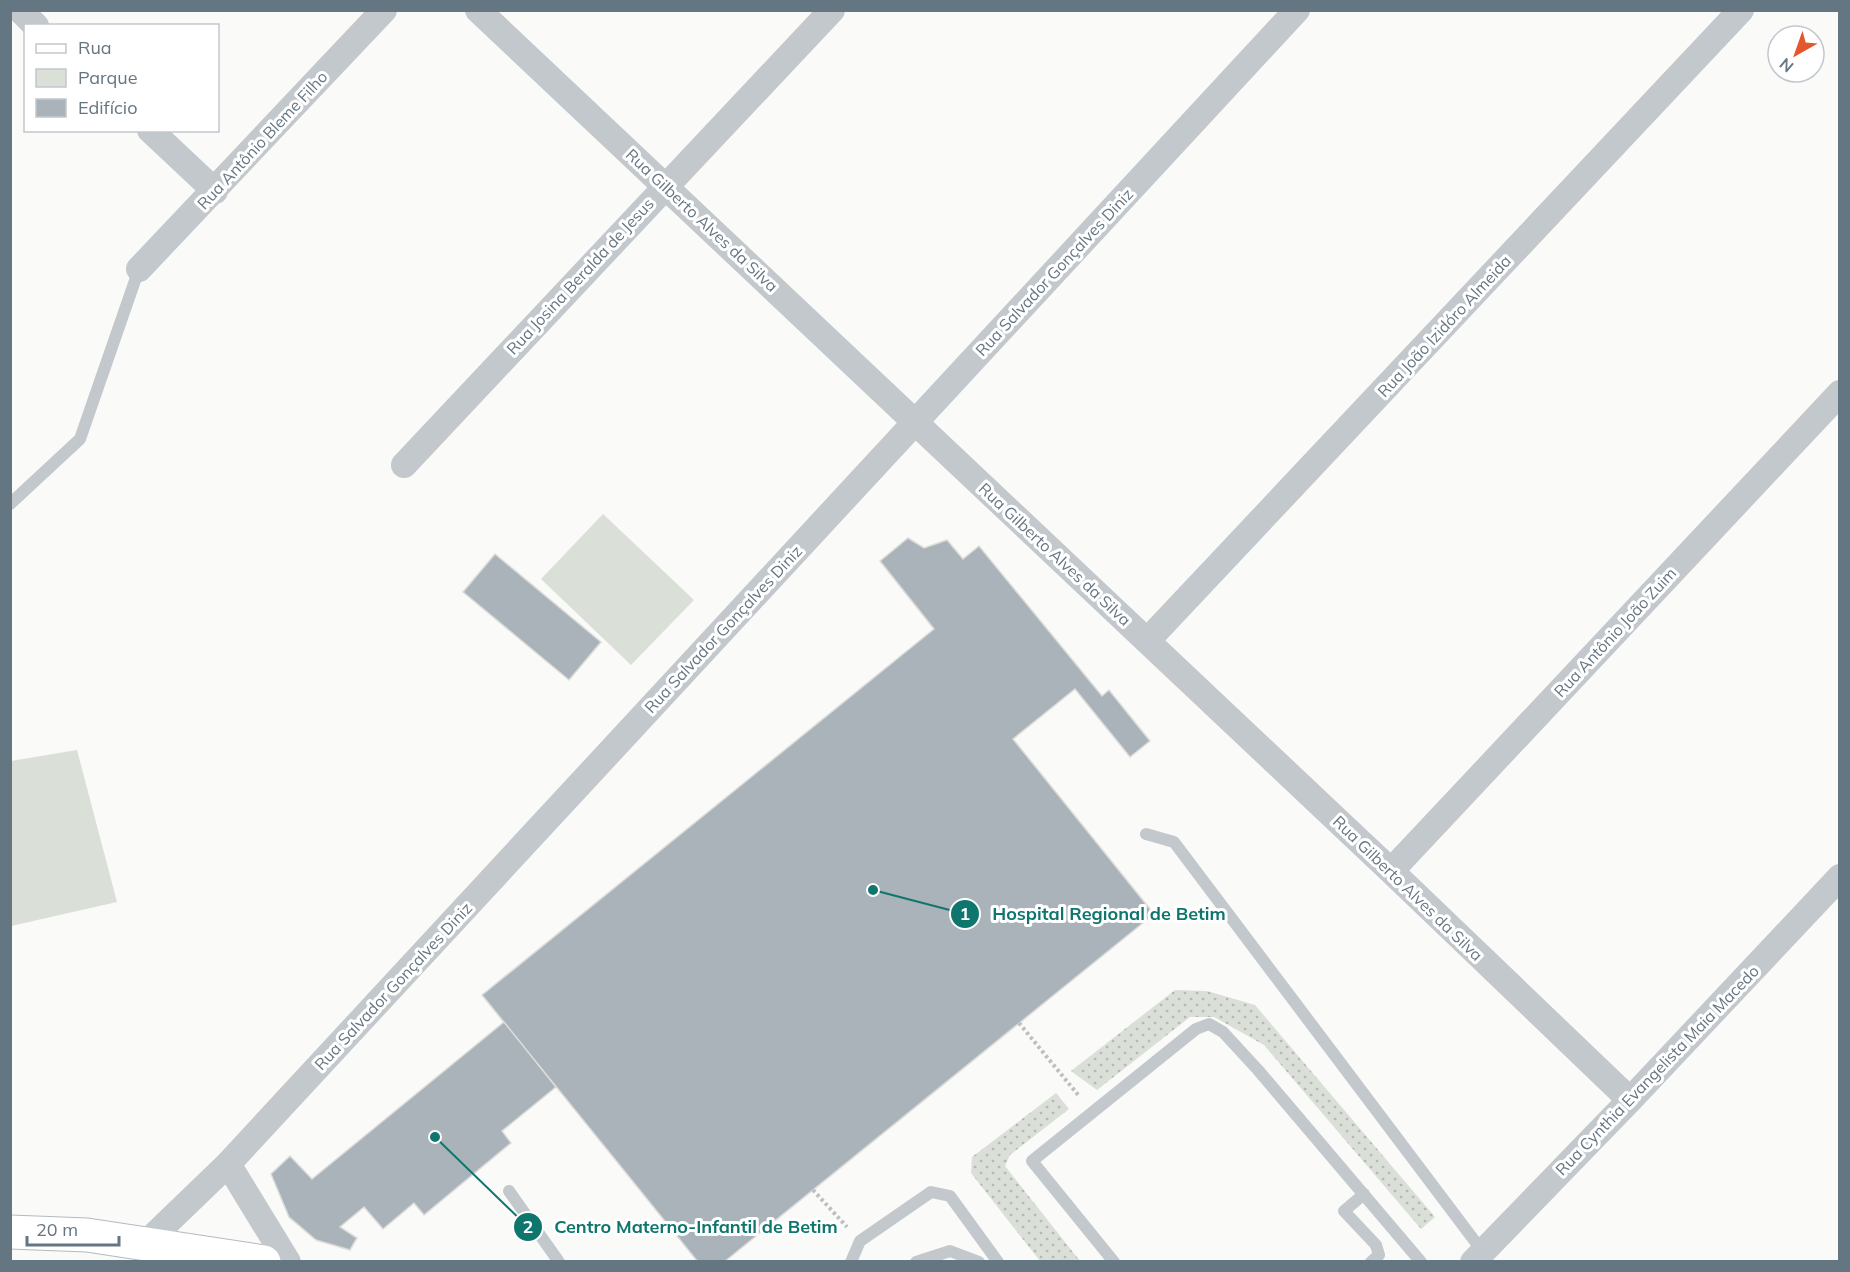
<svg xmlns="http://www.w3.org/2000/svg" width="1850" height="1272" font-family="Mulish,sans-serif">
	<style>
		.grass { fill: url(#grass-dots) }
		.park { fill: #dadfd7 }
		.building { fill: #aab3b9; stroke: #dcdcda; stroke-width: 1.5 }
		.lines { fill: none; stroke-linecap: round; stroke-linejoin: round }
		.secondary-casing { stroke: #b3babf; stroke-width: 35 }
		.path { stroke: #bbbfc2; stroke-width: 4; stroke-dasharray: 3 3; stroke-linecap: butt }
		.lane { stroke: #c3c8cc; stroke-width: 12 }
		.street { stroke: #c3c8cc; stroke-width: 26 }
		.secondary { stroke: #fff; stroke-width: 33 }
		.labels { text-anchor: middle; stroke-width: 6; stroke-linejoin: round; paint-order: stroke }
		.street-label { font-size: 16px; fill: #657683; stroke: #fff }
		.leader { fill: none; stroke: #0f766e; stroke-width: 2 }
		.callout-dot { fill: #0f766e; stroke: #fff; stroke-width: 2 }
		.mark-label { font-size: 18px; text-anchor: middle; font-weight: bold; fill: #fff }
		.callout-label { font-size: 18px; text-anchor: middle; font-weight: bold; fill: #0f766e; stroke: #fff; stroke-width: 6; stroke-linejoin: round; paint-order: stroke }
	</style>
	<defs>
		<pattern id="grass-dots" width="8" height="8" patternUnits="userSpaceOnUse" patternTransform="scale(1.5)"><rect width="8" height="8" fill="#dadfd7"/><path d="M2 2h.1M6 6h.1" fill="none" stroke="#b4b9b4" stroke-width="1.8" stroke-linecap="round"/></pattern>
	</defs>
	<rect width="100%" height="100%" fill="#fafaf8"/>
	<path class="grass" d="M1175 990 1207 991 1255 1005 1435 1217 1421 1229 1264 1045 1214 1017H1190L1097 1090 1071 1071Z
		M1056 1093 1069 1109 1010 1155 1005 1166 1080 1261H1040L971 1173 972 1157Z"/>
	<path class="park" d="M603 514 694 600 631 665 541 579Z
		M77 750 117 902 11 926V761Z"/>
	<path class="building" d="M908 538 924 548 947 540 963 559 979 546 1102 696 1109 690 1150 741 1130 757 1075 689 1013 739 1154 914 724 1262H698L482 995 934 629 880 561Z
		M495 554 601 642 569 680 463 592Z
		M504 1022 556 1087 502 1131 511 1143 424 1215 414 1203 383 1229 364 1207 340 1227 357 1238 350 1250 316 1240 289 1217 271 1174 290 1156 312 1179Z"/>
	<g class="lines">
		<g class="secondary-casing">
			<path id="secondary" d="M10 1232 87 1235 264 1262"/>
		</g>
		<path class="path" d="M1019 1023 1079 1096
			M813 1190 847 1227"/>
		<path class="lane" d="M10 504 80 439 139 269
			M1146 834 1174 842 1483 1252
			M509 1191 559 1262
			M1364 1194 1344 1211 1376 1245 1379 1255 1371 1262
			M851 1262 860 1241 931 1192 950 1196 998 1262
			M916 1262 950 1251 979 1262
			M1114 1262 1032 1161 1196 1029 1209 1024 1223 1032 1258 1070 1421 1262"/>
		<path class="street" d="M20 10 36 26
			M478 10 1391 871 1630 1100
			M150 130 215 191
			M139 269 384 10
			M404 465 832 10
			M1147 641 1741 10
			M1391 871 1840 393
			M145 1244 228 1164
			M288 1262 228 1164 1297 10
			M1473 1262 1630 1100 1840 877"/>
		<use href="#secondary" class="secondary"/>
	</g>
	<g class="labels">
		<g class="street-label">
			<text transform="translate(262 140) rotate(-47)" y="6">Rua Antônio Bleme Filho</text>
			<text transform="translate(702 220) rotate(43)" y="6">Rua Gilberto Alves da Silva</text>
			<text transform="translate(1054 272) rotate(-47)" y="6">Rua Salvador Gonçalves Diniz</text>
			<text transform="translate(580 276) rotate(-47)" y="6">Rua Josina Beralda de Jesus</text>
			<text transform="translate(1444 326) rotate(-47)" y="6">Rua João Izidóro Almeida</text>
			<text transform="translate(1055 554) rotate(43)" y="6">Rua Gilberto Alves da Silva</text>
			<text transform="translate(723 629) rotate(-47)" y="6">Rua Salvador Gonçalves Diniz</text>
			<text transform="translate(1615 632) rotate(-47)" y="6">Rua Antônio João Zuim</text>
			<text transform="translate(1408 888) rotate(44)" y="6">Rua Gilberto Alves da Silva</text>
			<text transform="translate(393 986) rotate(-47)" y="6">Rua Salvador Gonçalves Diniz</text>
			<text transform="translate(1657 1070) rotate(-46)" y="6">Rua Cynthia Evangelista Maia Macedo</text>
		</g>
	</g>
	<path class="leader" d="M873 890L965 914M435 1137L528 1227"/>
	<g class="callout-dot">
		<circle cx="873" cy="890" r="6"/>
		<circle cx="435" cy="1137" r="6"/>
		<circle cx="965" cy="914" r="15"/>
		<circle cx="528" cy="1227" r="15"/>
	</g>
	<g class="mark-label">
		<text x="965" y="920">1</text>
		<text x="528" y="1233">2</text>
	</g>
	<g class="callout-label">
		<text x="1109" y="920">Hospital Regional de Betim</text>
		<text x="696" y="1233">Centro Materno-Infantil de Betim</text>
	</g>
	<rect width="1850" height="1272" fill="none" stroke="#657683" stroke-width="24"/>
	<rect x="24" y="24" width="195" height="108" fill="#ffffff" stroke="#c1c8cd" stroke-width="1.5"/>
	<rect x="36" y="44" width="30" height="9" fill="#ffffff" stroke="#c1c8cd" stroke-width="1.5"/>
	<text x="78" y="54" font-size="18" fill="#657683">Rua</text>
	<rect x="36" y="69" width="30" height="18" fill="#dadfd7" stroke="#c1c8cd" stroke-width="1.5"/>
	<text x="78" y="84" font-size="18" fill="#657683">Parque</text>
	<rect x="36" y="99" width="30" height="18" fill="#aab3b9" stroke="#c1c8cd" stroke-width="1.5"/>
	<text x="78" y="114" font-size="18" fill="#657683">Edifício</text>
	<g transform="translate(1796 54) rotate(220)"><circle r="28" fill="#ffffff" stroke="#c1c8cd" stroke-width="1.5"/>
	<path d="M0-4.5L10 22L0 15L-10 22Z" fill="#e4572e"/>
	<text y="-9" font-size="16" font-weight="bold" text-anchor="middle" fill="#657683">N</text>
	</g>
	<path d="M27 1236v9h92v-9" fill="none" stroke="#657683" stroke-width="3"/>
	<text x="36" y="1236" font-size="18" fill="#657683" stroke="#ffffff" stroke-width="4.5" paint-order="stroke">20 m</text>
</svg>
